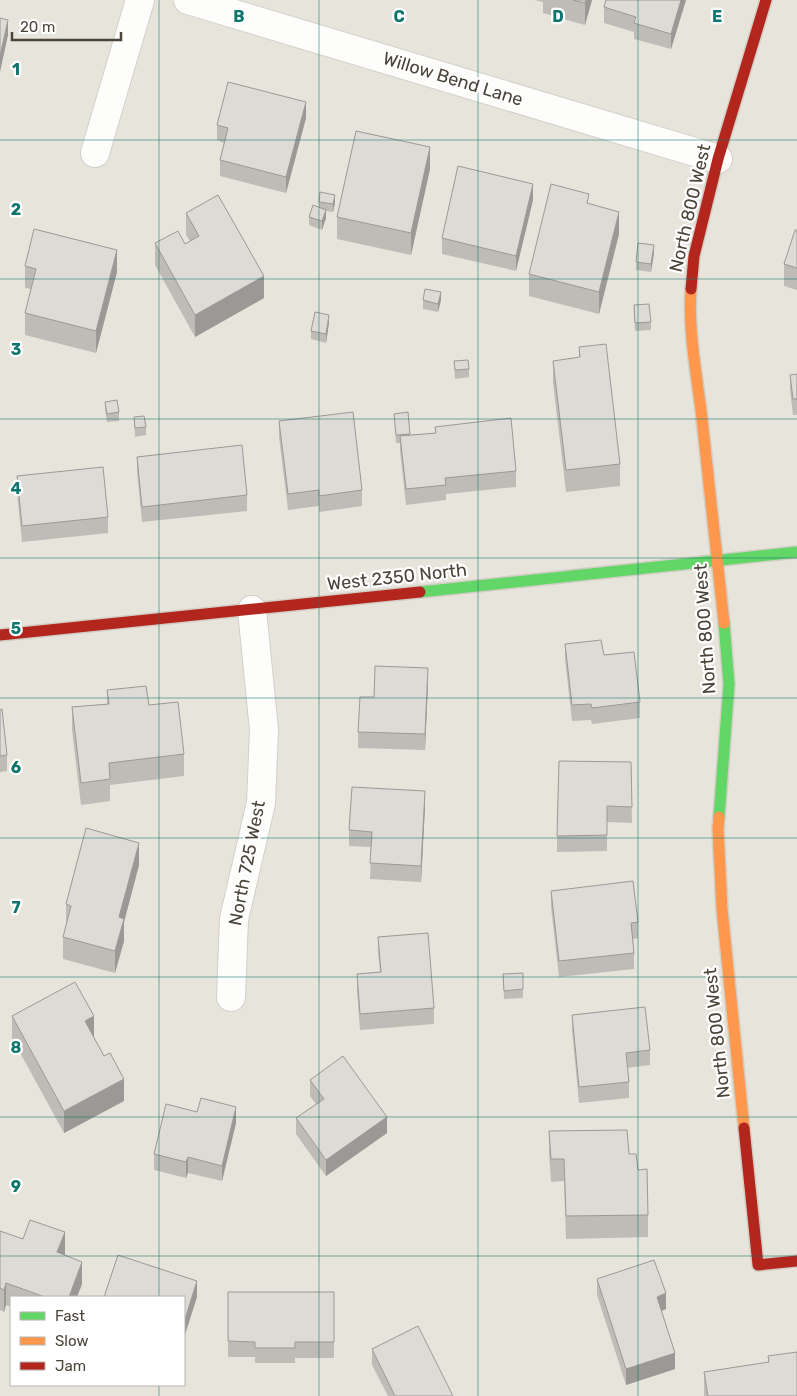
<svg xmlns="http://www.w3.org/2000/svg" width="797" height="1396" font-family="Rubik,sans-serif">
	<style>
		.residential { fill: #e7e4dc; fill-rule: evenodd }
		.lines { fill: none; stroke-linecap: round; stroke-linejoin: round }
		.street-casing { stroke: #d2d0cb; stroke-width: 30 }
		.fast-casing { stroke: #d3cfc5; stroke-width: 14 }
		.slow-casing { stroke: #d3cfc5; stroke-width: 14 }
		.jam-casing { stroke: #d3cfc5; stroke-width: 14 }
		.street { stroke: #fdfdfc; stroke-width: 28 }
		.fast { stroke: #63d668; stroke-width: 11 }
		.slow { stroke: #ff974d; stroke-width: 11 }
		.jam { stroke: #b3261e; stroke-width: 11 }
		.wall { fill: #bfbcb8 }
		.shaded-wall { fill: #9b9996 }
		.building { fill: #dedbd6; stroke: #9b9996 }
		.grid { fill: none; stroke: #0f766e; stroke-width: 1; stroke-opacity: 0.55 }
		.labels { text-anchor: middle; stroke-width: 4.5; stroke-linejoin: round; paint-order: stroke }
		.street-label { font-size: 18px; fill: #4b4439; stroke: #fff }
		.grid-label { font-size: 16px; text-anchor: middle; font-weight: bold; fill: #0f766e; stroke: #fff; stroke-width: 4.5; stroke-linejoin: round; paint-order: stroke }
	</style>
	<rect width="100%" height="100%" fill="#f4f2ee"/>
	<path class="residential" d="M0 0H797V1396H0ZM11 1297H184V1385H11Z"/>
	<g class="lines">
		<g class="street-casing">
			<path id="street" d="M188 0 718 159
				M95 153 140 0
				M231 997 234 919 261 803 264 730 252 610"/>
		</g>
		<g class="fast-casing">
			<path id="fast" d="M420 592 797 552
				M719 817 729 684 724 623"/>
		</g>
		<g class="slow-casing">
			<path id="slow" d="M691 289C688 326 696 373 701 410 709 481 717 552 724 623
				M719 817 718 829 722 909 744 1128"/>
		</g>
		<g class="jam-casing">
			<path id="jam" d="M691 289 694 256 718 159 766 0
				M0 635 420 592
				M744 1128 758 1265 797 1261"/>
		</g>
		<use href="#street" class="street"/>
		<use href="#fast" class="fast"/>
		<use href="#slow" class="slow"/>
		<use href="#jam" class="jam"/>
	</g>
	<path class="wall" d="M534 0H592L585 25 543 13V2Z
		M686 0 671 49 634 39V32L604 23V7Z
		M306 118 286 193 220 176V160L224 143 217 140V125Z
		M430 169 411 255 337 239V217Z
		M533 200 516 271 442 254V238Z
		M319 202 335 203 333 212 326 211V218L322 230 309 225V217L319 207Z
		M589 204 619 234 599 314 529 296V274Z
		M186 213 264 298 195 337 155 265V243L185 244 190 241 186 235Z
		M797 230V290L784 286V264Z
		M654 253 651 272 636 270V262Z
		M25 266 117 272 96 353 25 335V313L31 289 25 288Z
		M423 300H441L438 312 423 309Z
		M634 305 651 322V330L635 331Z
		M329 323 326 343 311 339V331Z
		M579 347 620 464V486L566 492 553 383V361L579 358Z
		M454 361 469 369V377L455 379Z
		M797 374V415H793L790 390V375Z
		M105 402 119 412V421L107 422 105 410Z
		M408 412 410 435 435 433V427L516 471V487L446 494V500L406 505 400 451V443H396L394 414Z
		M134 417 146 427V435L135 437Z
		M279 421 362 490V506L319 512V506L288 510 279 437Z
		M137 457 247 495V511L142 522 137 472Z
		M17 476 108 517V533L22 542 17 492Z
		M565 644 604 655 640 702V718L592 724 591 720 572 721 565 659Z
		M428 684 425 750 358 748V732L374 697Z
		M107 690 149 705 184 754V776L110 785V801L81 805 72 730V707L107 704Z
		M0 710 7 755V771L0 772Z
		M631 762 632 823 607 822V851L557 852V836Z
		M425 807 421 882 370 879 371 847 349 846V830Z
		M139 865 124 922V941L115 973 63 959V937L66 926V904Z
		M551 891 638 922V938L633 939 634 953V969L559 977 551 907Z
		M378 937 434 1008V1024L360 1030 357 990V974L380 972 378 953Z
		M503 974 523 989V998L504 999Z
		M572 1015 650 1050V1065L627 1068 629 1082V1098L579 1103 572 1030Z
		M12 1016 94 1037 124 1101 64 1133 12 1038Z
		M310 1080 387 1133 326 1176 296 1134V1118L316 1104 310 1096Z
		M197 1112 236 1123 222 1181 188 1173 186 1178 154 1170V1154Z
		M549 1131 629 1154 648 1215V1237L566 1239 564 1181 551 1182 549 1153Z
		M0 1231 65 1254 64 1255 82 1284 77 1297H11V1307L6 1305 4 1312 0 1310Z
		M597 1279 666 1309 661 1311 675 1369 626 1385 597 1295Z
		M228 1292H334V1358H295V1363H255V1357H228Z
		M372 1349 453 1396H388L372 1365Z
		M768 1356 797 1396H704V1372L768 1362Z"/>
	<path class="shaded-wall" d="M586 0H592L585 25V3Z
		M681 0H686L671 49V34Z
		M8 20V35L0 72V56Z
		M306 102V118L286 193V177Z
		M430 147V169L411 255V233Z
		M533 184V200L516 271V256Z
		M335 195V203L333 212V204Z
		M326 210V218L322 230V221Z
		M619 212V234L599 314V292Z
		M654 245V253L651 272V264Z
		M117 250V272L96 353V331Z
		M264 276V298L195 337V315Z
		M441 292V300L438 312V304Z
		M329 315V323L326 343V334Z
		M428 668V684L425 750V734Z
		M425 791V807L421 882V866Z
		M139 843V865L124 922V941L115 973V951L119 917Z
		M94 1016V1039L85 1021Z
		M124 1079V1101L64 1133V1111Z
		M236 1107V1123L222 1181V1166Z
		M387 1117V1133L326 1176V1160Z
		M188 1157V1173L186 1178V1162Z
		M65 1232V1254L57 1274V1252Z
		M82 1262V1284L77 1297H69Z
		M197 1281V1297L184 1338V1322Z
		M6 1283V1305L4 1312V1290Z
		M666 1293V1309L657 1313V1297Z
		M675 1353V1369L626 1385V1369Z"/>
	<path class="building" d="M573 0H586L585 3Z
		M606 0H681L671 34 634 23 636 17 604 7Z
		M0 18 8 20 0 56Z
		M228 82 306 102 286 177 220 160 228 128 217 125Z
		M356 131 430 147 411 233 337 217Z
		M458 166 533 184 516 256 442 238Z
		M551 184 589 194 587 203 619 212 599 292 529 274Z
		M320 192 335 195 333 204 319 202Z
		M218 195 264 276 195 315 155 243 178 231 185 244 199 236 186 213Z
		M313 205 326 210 322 221 309 217Z
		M34 229 117 250 96 331 25 313 36 269 25 266Z
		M795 230H797V268L784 264Z
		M638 243 654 245 651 264 636 262Z
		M425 289 441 292 438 304 423 300Z
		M649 304 651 322 635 323 634 305Z
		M315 312 329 315 326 334 311 331Z
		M606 344 620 464 566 470 553 361 580 357 579 347Z
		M468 360 469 369 455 370 454 361Z
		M797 374V399H793L790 375Z
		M117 400 119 412 107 414 105 402Z
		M353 412 362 490 319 496V490L288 494 279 421Z
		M408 412 410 434 396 435 394 414Z
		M144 416 146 427 135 428 134 417Z
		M511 418 516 471 445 478 446 485 406 489 400 436 436 433 435 427Z
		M242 445 247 495 142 507 137 457Z
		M103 467 108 517 22 526 17 476Z
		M601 640 604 655 634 652 640 702 592 708 591 704 572 705 565 644Z
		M375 666 428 668 425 734 358 732 360 697H374Z
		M146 686 149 705 178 702 184 754 109 763 110 779 81 783 72 707 109 704 107 690Z
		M2 709 7 755 0 756V710Z
		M559 761 631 762 632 807 607 806V835L557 836Z
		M352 787 425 791 421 866 370 863 372 832 349 830Z
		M86 828 139 843 119 917 124 919 115 951 63 937 71 906 66 904Z
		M633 881 638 922 631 923 634 953 559 961 551 891Z
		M428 933 434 1008 360 1014 357 974 381 972 378 937Z
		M523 973V989L504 991 503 974Z
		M75 982 94 1016 85 1021 104 1056 110 1053 124 1079 64 1111 12 1016Z
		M645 1007 650 1050 626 1053 629 1082 579 1087 572 1015Z
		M343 1056 387 1117 326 1160 296 1118 324 1099 310 1080Z
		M201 1098 236 1107 222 1166 188 1157 186 1162 154 1154 166 1104 197 1112Z
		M627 1130 629 1154H636L638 1170 647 1169 648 1215 566 1216 564 1159H551L549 1131Z
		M30 1220 65 1232 57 1252 82 1262 69 1297H45L6 1283 4 1290 0 1288V1231L23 1239Z
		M118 1255 197 1281 184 1322V1297H104Z
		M654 1260 666 1293 657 1297 675 1353 626 1369 597 1279Z
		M228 1292H334V1342H295V1348H255V1342L228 1341Z
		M418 1326 453 1396H395L372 1349Z
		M797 1352V1396H708L704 1372 769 1362 768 1356Z"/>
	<path class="grid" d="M159 0V1297M319 0V1396M478 0V1396M638 0V1396M0 140H797M0 279H797M0 419H797M0 558H797M0 698H797M0 838H797M0 977H797M0 1117H797M0 1256H797M159 1385V1396"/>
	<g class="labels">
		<g class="street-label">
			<text transform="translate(453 79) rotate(17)" y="6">Willow Bend Lane</text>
			<text transform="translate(690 208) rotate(-77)" y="6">North 800 West</text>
			<text transform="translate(397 577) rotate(-6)" y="6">West 2350 North</text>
			<text transform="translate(705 629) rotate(-94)" y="6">North 800 West</text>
			<text transform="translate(247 863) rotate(-79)" y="6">North 725 West</text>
			<text transform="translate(717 1033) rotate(-96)" y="6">North 800 West</text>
		</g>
	</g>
	<g class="grid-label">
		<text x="239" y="22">B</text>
		<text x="399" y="22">C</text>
		<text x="558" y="22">D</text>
		<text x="717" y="22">E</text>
		<text x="16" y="75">1</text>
		<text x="16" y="215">2</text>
		<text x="16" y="355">3</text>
		<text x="16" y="494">4</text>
		<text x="16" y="634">5</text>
		<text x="16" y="773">6</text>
		<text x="16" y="913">7</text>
		<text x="16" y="1053">8</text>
		<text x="16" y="1192">9</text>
	</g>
	<rect x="10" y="1296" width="175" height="90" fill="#ffffff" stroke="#b7b4b0"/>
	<rect x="20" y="1312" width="25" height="8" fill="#63d668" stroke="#b7b4b0"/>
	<text x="55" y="1321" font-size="15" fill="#4b4439">Fast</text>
	<rect x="20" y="1337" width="25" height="8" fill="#ff974d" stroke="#b7b4b0"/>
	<text x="55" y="1346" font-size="15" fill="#4b4439">Slow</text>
	<rect x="20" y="1362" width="25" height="8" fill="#b3261e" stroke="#b7b4b0"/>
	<text x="55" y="1371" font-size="15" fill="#4b4439">Jam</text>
	<path d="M12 32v8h109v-8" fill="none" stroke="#4b4439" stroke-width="2.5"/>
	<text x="20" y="32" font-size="15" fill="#4b4439" stroke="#ffffff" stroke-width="4" paint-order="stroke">20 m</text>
</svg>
